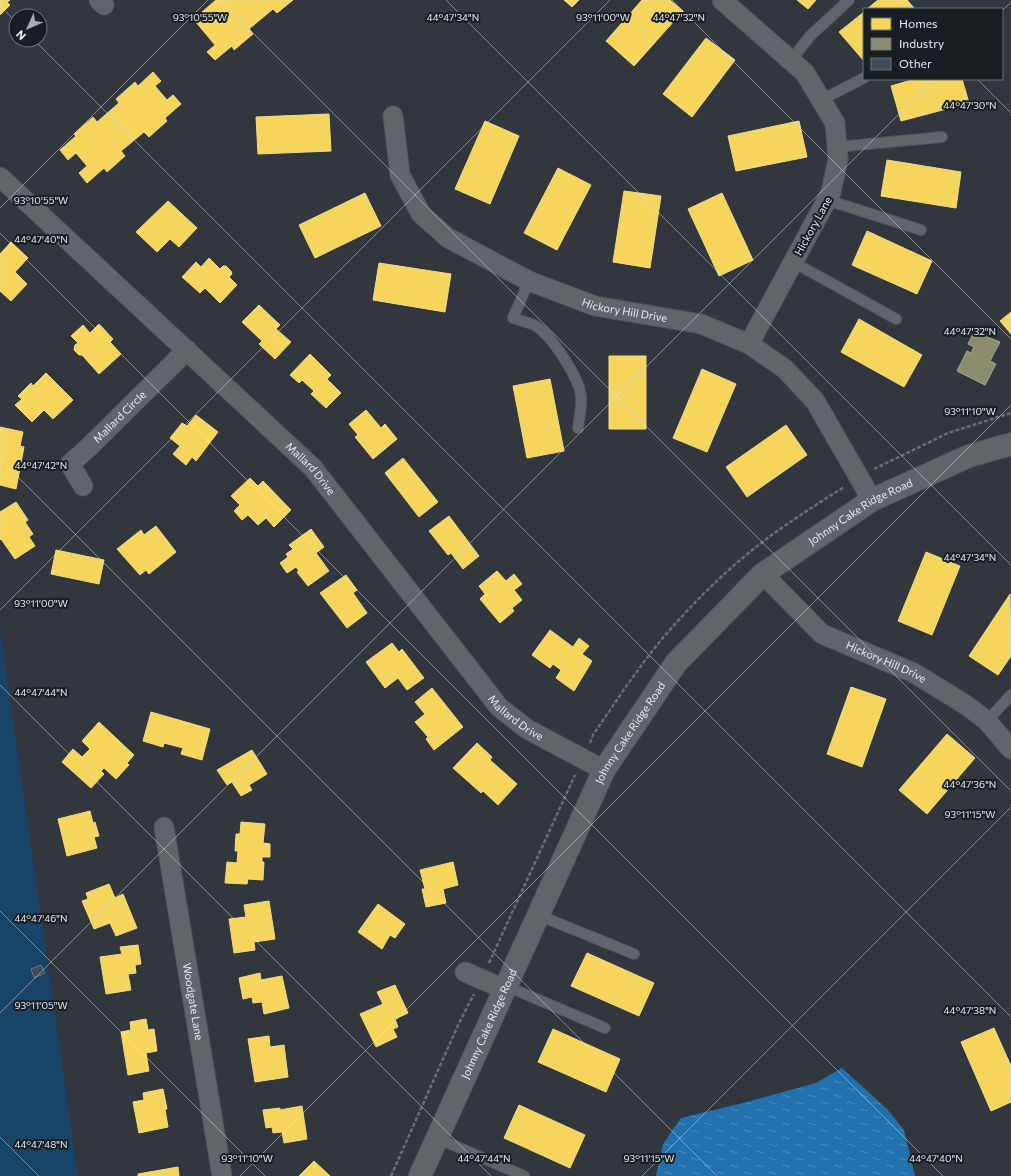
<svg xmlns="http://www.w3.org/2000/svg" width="1011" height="1176" font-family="Commissioner,sans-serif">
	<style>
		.park { fill: #184467 }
		.water { fill: url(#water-ripples) }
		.homes { fill: #f6d55c; stroke: #f0db89 }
		.industry { fill: #8c8c6e; stroke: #a6a895 }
		.building { fill: #3f4e5a; stroke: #71767b }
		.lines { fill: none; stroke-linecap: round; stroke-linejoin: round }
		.service-casing { stroke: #4f5459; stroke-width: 12 }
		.minor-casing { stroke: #4f5459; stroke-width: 21 }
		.tertiary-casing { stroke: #4f5459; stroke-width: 24 }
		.path { stroke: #6a6d72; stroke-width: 2.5; stroke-dasharray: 4 2; stroke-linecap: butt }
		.service { stroke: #606569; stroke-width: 10 }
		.minor { stroke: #606569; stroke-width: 19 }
		.tertiary { stroke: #606569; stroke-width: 22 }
		.ticks { fill: none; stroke: #e3eaf1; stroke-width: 1; stroke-opacity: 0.45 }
		.labels { text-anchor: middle; stroke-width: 4; stroke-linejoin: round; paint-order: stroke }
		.street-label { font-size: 11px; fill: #e3eaf1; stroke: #191e23 }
		.ticks-label { font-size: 10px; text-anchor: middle; fill: #e3eaf1; stroke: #191e23; stroke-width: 4; stroke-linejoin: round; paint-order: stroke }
	</style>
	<defs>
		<pattern id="water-ripples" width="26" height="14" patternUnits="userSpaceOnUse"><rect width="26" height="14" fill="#2270ac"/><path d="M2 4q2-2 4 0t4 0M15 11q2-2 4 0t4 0" fill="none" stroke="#4d8bbc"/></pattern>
	</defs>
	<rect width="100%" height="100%" fill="#32373d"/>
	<path class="park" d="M0 629 78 1176H0Z"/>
	<path class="water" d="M842 1068 887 1109 904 1130 915 1176H656L663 1144 681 1118 743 1103 816 1083Z"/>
	<path class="homes" d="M0 0H10L7 2 10 5 0 15Z
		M216 0H293L277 13 273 9 249 29 253 34 234 50 232 46 215 60 207 52 215 45 195 21 204 14 202 12Z
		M564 0H579L572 7Z
		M642 0H670L683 11 634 66 606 41Z
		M797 0H816L808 9Z
		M878 0H907L915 9H867Z
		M864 12V61L839 32Z
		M706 38 735 60 692 117 663 94Z
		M153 72 161 81 155 86 167 100 173 95 181 104 165 118 167 121 149 137 144 132 121 151 125 156 107 172 104 168 87 183 79 173 87 166 76 153 68 160 60 150 76 136 74 134 93 117 97 122 119 103 116 99 135 82 138 86Z
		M915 79H962L969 103 901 121 891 86Z
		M329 114 331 151 258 154 256 117Z
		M485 121 519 136 490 204 455 189Z
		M799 121 807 157 736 171 728 136Z
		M887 160 961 172 956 208 881 196Z
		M558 168 591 185 557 250 524 233Z
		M624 191 661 196 650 268 613 262Z
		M365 193 381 226 315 258 299 225Z
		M722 193 753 260 719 276 688 209Z
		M168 201 197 228 179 247 170 239 157 252 136 232Z
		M867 231 932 261 917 294 852 265Z
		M11 242 28 258 15 272 27 284 11 301 0 291V254Z
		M209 258 220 269 223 266H226L231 271 232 274 229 277 237 285 220 303 205 288 200 293 182 277 196 262 201 267Z
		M379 263 451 274 445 312 373 300Z
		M259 305 280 325 276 329 291 342 275 359 259 344 262 341 242 322Z
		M1011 312V334L1000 321Z
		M859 319 922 355 904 387 841 352Z
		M99 324 113 339 110 342 121 354 99 374 82 355H79L74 350 75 345 78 343 71 336 83 325 90 333Z
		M310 354 331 375 327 379 341 393 326 408 311 394 314 391 302 380 299 383 290 375Z
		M609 356H646V429H609Z
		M702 369 736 384 707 452 673 438Z
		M46 373 73 400 53 419 44 410 32 422 15 405 22 399 18 396 31 383 33 386Z
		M550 379 564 451 527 458 513 386Z
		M366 410 381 428 385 424 397 439 373 459 355 437 358 435 349 424Z
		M196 415 218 432 196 461 192 457 186 465 173 454 180 446 170 438 182 423 187 426Z
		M786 425 807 455 747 497 726 467Z
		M0 427 23 432 20 446 24 447 16 489 0 485Z
		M403 458 438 502 419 517 385 473Z
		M250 478 258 486 263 481 291 510 274 527 266 518 258 525 248 515 242 520 234 511 240 505 231 496Z
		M16 502 28 520 25 522 33 534 29 537 35 546 15 559 1 539 0 540V512Z
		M449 516 479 556 463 569 451 553 448 555 429 531Z
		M156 526 176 552 149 574 146 570 140 575 117 549 141 530 144 535Z
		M311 529 324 547 316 553 329 571 308 586 297 572 299 571 296 567 287 573 280 563 288 557 286 554 293 549 289 545Z
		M56 550 104 560 99 584 51 574Z
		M926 552 960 566 932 635 898 621Z
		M497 571 506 581 514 574 522 584 514 590 522 600 512 608 514 611 500 623 480 599 485 594 479 586Z
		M346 575 357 590 353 593 367 613 347 628 320 593Z
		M1010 594 1011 656 998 675 969 656Z
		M550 630 573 647 579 638 589 646 582 654 592 661 574 691 556 678 561 670 553 664 550 668 532 655Z
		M392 643 399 652 402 649 424 678 407 690 398 678 385 688 366 662Z
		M851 687 886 699 862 767 827 754Z
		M432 688 463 727 434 750 426 739 428 737 415 722 425 714 415 702Z
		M151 712 210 729 202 760 181 754 183 748 164 743 163 747 143 741Z
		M99 722 134 755 127 763 129 765 116 779 104 768 101 771 104 774 91 788 62 762 73 749 82 757 90 749 82 741Z
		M947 734 975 758 927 814 899 790Z
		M477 743 492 757 490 760 517 784 498 805 483 791 481 793 453 768Z
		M252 750 267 774 249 785 252 790 241 796 232 782 227 785 217 770Z
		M90 811 93 823 95 822 99 836 94 837 97 848 67 856 58 819Z
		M241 822 265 824 263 843 270 844V857H262V862H264L263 880 248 879 247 884 225 883 227 862 237 863 238 851H235L236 834H240Z
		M453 862 458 885 443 889 446 903 426 907 422 889H425L420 870Z
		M109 884 115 898 123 894 137 928 116 936 110 923 94 929 82 901 88 899 86 893Z
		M269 901 275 939 254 942 255 950 234 953 229 919 246 917 244 905Z
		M378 904 405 924 395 938 390 935 382 949 358 932Z
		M138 945 141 964 135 965 136 973 128 974 131 990 106 994 100 957 122 954 120 947Z
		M587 953 654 983 639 1016 571 986Z
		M260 973 261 980 282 976 289 1008 264 1014 262 1002 253 1003 252 997 243 999 239 978Z
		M395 985 408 1013 395 1019 398 1027 393 1029 397 1037 376 1047 360 1014 383 1004 377 992Z
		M146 1019 148 1030 154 1029 157 1051 146 1053 149 1071 128 1075 121 1032 131 1030 130 1022Z
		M994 1028 1011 1066V1102L991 1111 961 1042Z
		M553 1029 620 1059 606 1092 538 1062Z
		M269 1036 270 1047 284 1045 288 1077 255 1082 248 1039Z
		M163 1089 167 1109H165L168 1127 139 1133 133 1102 144 1100 143 1093Z
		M519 1105 585 1135 570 1168 504 1138Z
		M302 1106 307 1139 284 1143 282 1132 273 1133 272 1127 266 1128 263 1110 280 1108V1110Z
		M314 1161 330 1176H299Z
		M178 1167 179 1176H138V1174Z"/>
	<path class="industry" d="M974 332 1000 342 990 361 996 364 985 385 957 371 967 351 971 353 974 347 968 344Z"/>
	<path class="building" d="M41 965 45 973 34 978 31 969Z"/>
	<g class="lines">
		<g class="service-casing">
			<path id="service" d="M791 61 810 36 849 0
				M821 100 864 78
				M837 147 942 137
				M827 200 921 230
				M793 262 896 319
				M529 281 513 318C520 321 529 322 536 326 552 336 580 379 581 397 582 407 579 418 578 428
				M987 721 1011 695
				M538 915 634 954
				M506 986 605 1028
				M437 1138 524 1176"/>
		</g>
		<g class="minor-casing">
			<g id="minor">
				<path d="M99 0 104 5"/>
				<path d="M722 0 805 73 835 123 838 159 831 192 749 344"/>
				<path id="s1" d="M393 116 400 175 421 214 448 238 529 281 595 306 701 324 749 344 785 369 815 401 872 500"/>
				<path id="s2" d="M0 177 313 468 499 707 527 729 604 770"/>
				<path id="s3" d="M83 486 70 464 90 446 187 350"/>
				<path id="s4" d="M763 574 822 634 914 673 966 705 987 721 1011 749"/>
				<path id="s5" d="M164 827 222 1176"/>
				<path d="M465 972 504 989"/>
			</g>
		</g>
		<g class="tertiary-casing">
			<g id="tertiary">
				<path id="s6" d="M420 1176 604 770 676 663 763 574 872 500 969 456 1011 444"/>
			</g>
		</g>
		<path class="path" d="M874 469 948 433 1011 413
			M590 743 593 735C615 703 637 669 662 639 690 606 722 574 756 547 784 525 814 506 844 487
			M489 963 575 775
			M391 1176 459 1023 474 994"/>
		<use href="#service" class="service"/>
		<use href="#minor" class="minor"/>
		<use href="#tertiary" class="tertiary"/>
	</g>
	<path class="ticks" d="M220 0 1011 791M446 0 1011 565M672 0 1011 339M898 0 907 9M0 6 16 22M1002 11 1011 2M34 40 1011 1017M977 79 1011 113M0 208 208 0M0 233 943 1176M0 459 717 1176M0 610 610 0M0 685 491 1176M0 911 265 1176M0 1013 934 79M0 1137 39 1176M240 1176 1011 405M642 1176 1011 807"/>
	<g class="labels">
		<g class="street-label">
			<text transform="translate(813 226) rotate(-61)" y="4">Hickory Lane</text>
			<text dy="4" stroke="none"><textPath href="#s1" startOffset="332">Hickory Hill Drive</textPath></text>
			<text dy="4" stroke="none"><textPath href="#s3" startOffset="94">Mallard Circle</textPath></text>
			<text dy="4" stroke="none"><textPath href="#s2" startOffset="426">Mallard Drive</textPath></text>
			<text dy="4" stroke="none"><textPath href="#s6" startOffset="815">Johnny Cake Ridge Road</textPath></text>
			<text dy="4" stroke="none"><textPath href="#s4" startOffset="154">Hickory Hill Drive</textPath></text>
			<text dy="4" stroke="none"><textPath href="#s2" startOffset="750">Mallard Drive</textPath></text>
			<text dy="4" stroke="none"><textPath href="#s6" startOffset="491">Johnny Cake Ridge Road</textPath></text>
			<text dy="4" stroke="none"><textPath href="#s5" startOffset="177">Woodgate Lane</textPath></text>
			<text dy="4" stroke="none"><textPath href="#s6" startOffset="167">Johnny Cake Ridge Road</textPath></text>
		</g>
	</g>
	<g class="ticks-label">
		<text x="200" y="21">93°10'55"W</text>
		<text x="453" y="21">44°47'34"N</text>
		<text x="603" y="21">93°11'00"W</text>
		<text x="679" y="21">44°47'32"N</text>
		<text x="970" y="109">44°47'30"N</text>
		<text x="41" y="204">93°10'55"W</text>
		<text x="41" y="243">44°47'40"N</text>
		<text x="970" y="335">44°47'32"N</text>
		<text x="970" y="415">93°11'10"W</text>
		<text x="41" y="469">44°47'42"N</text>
		<text x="970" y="561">44°47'34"N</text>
		<text x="41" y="607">93°11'00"W</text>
		<text x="41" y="696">44°47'44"N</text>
		<text x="970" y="788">44°47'36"N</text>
		<text x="970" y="818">93°11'15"W</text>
		<text x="41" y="922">44°47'46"N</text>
		<text x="41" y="1009">93°11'05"W</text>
		<text x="970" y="1014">44°47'38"N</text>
		<text x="41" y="1148">44°47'48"N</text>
		<text x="247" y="1162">93°11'10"W</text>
		<text x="484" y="1162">44°47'44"N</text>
		<text x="649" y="1162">93°11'15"W</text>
		<text x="936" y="1162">44°47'40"N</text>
	</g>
	<rect x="863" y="8" width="140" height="72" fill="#191e23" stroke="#6a7075"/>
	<rect x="871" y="18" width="20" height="12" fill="#f6d55c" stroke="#6a7075"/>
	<text x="899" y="28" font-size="12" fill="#e3eaf1">Homes</text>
	<rect x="871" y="38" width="20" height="12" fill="#8c8c6e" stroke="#6a7075"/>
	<text x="899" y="48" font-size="12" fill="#e3eaf1">Industry</text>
	<rect x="871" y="58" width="20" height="12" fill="#3f4e5a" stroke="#6a7075"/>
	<text x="899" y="68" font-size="12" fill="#e3eaf1">Other</text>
	<g transform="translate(28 28) rotate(225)"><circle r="19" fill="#191e23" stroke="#6a7075"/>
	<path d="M0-3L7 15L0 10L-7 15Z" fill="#a5abb2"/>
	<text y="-6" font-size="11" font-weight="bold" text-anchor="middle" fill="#e3eaf1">N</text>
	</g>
</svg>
